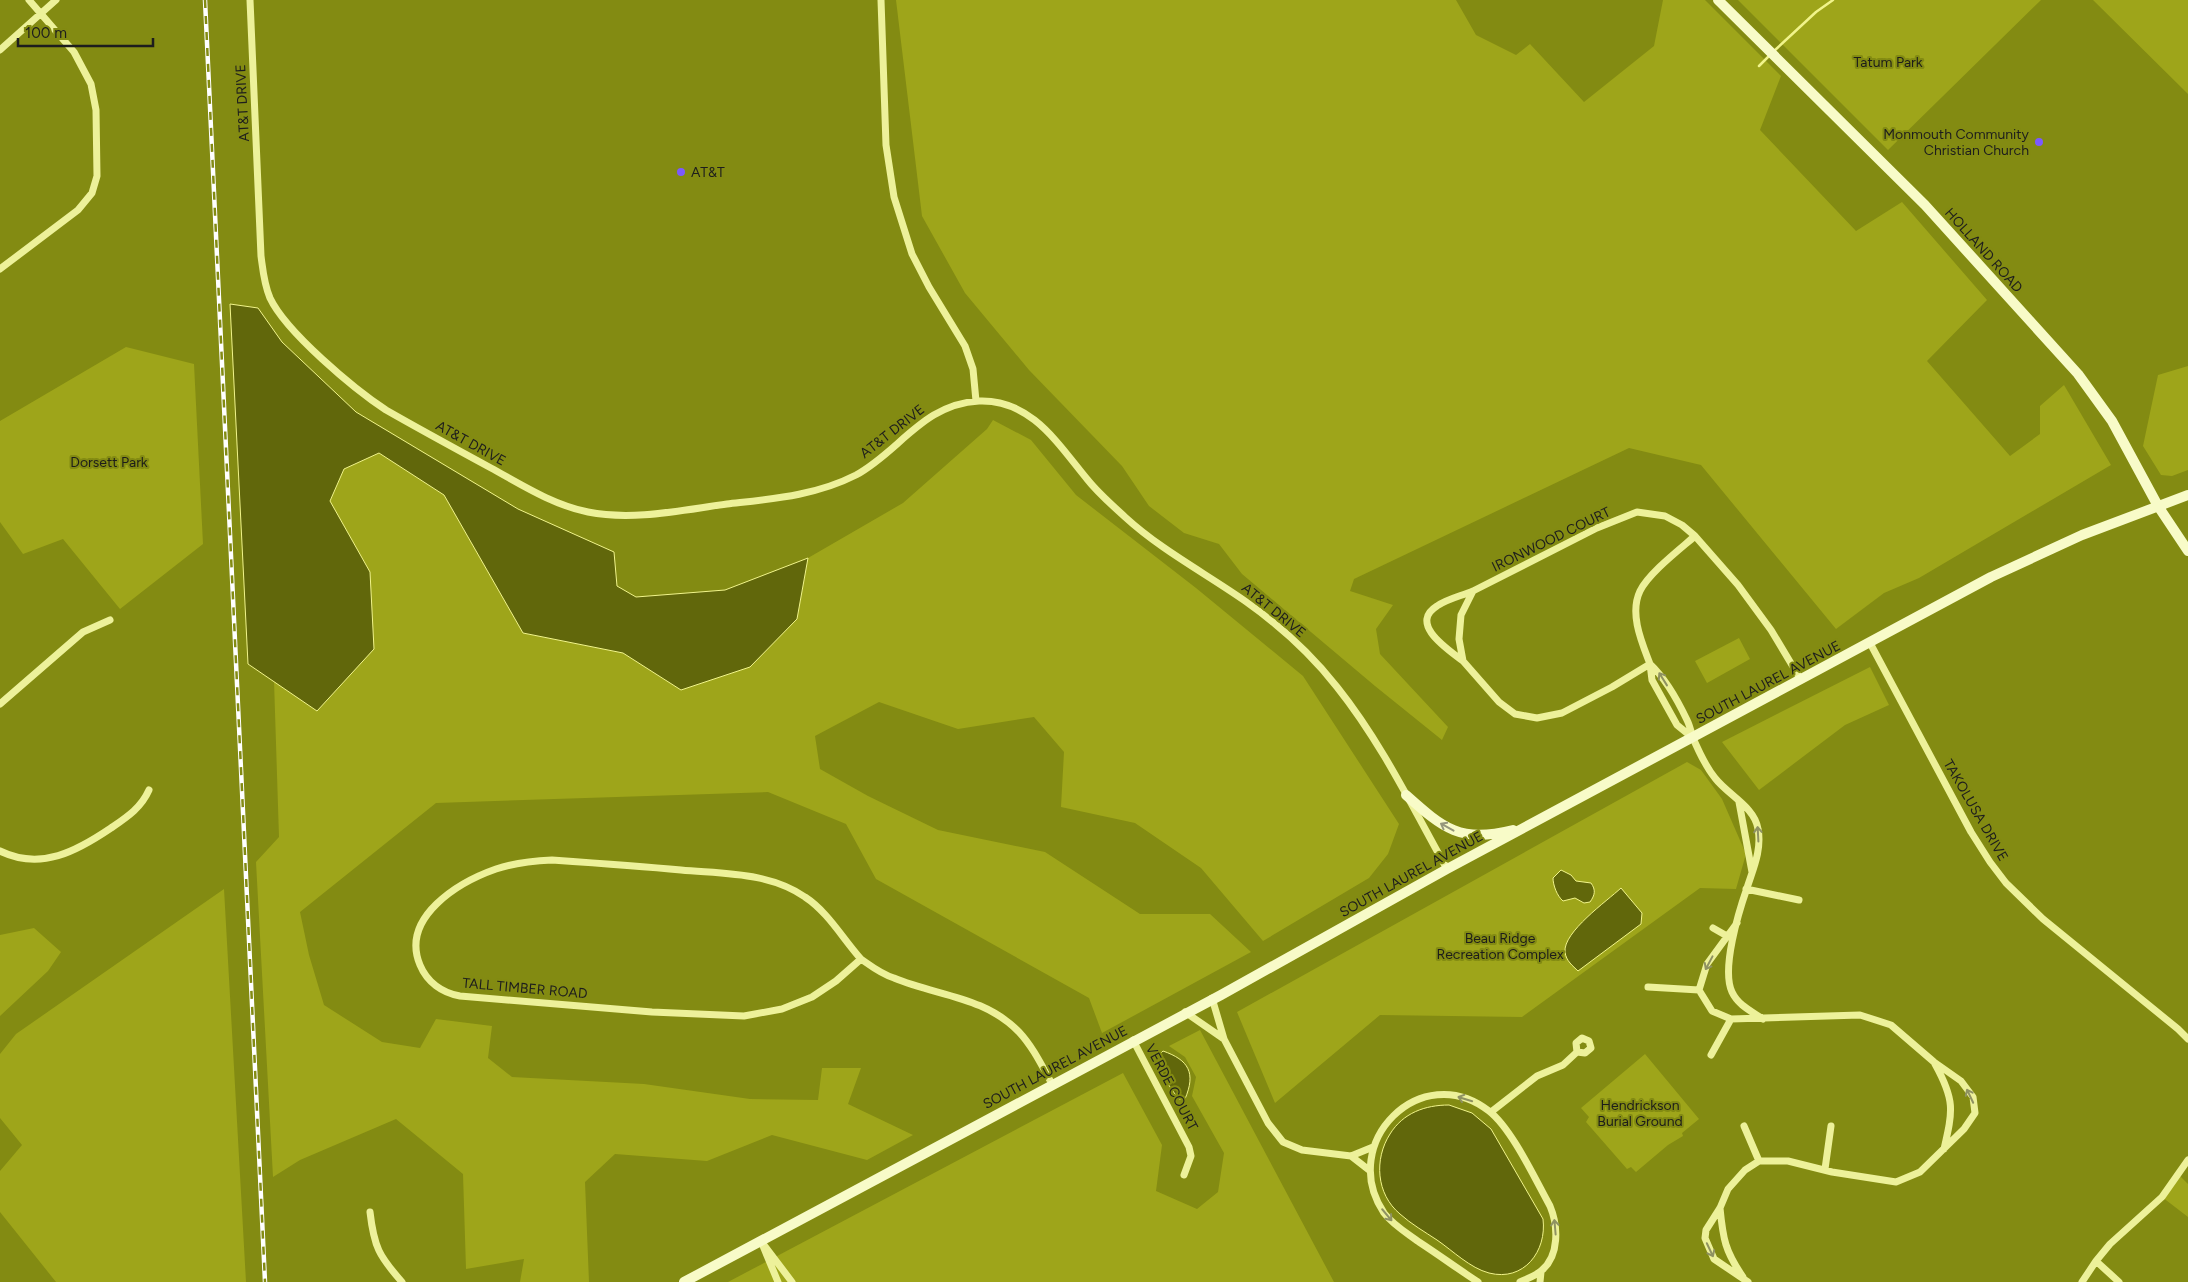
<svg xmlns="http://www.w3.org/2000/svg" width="2188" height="1282" font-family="Figtree,sans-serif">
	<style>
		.green { fill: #9ea51a }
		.water { fill: #61670b; stroke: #f1f48b }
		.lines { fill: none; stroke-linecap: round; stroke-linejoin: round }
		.stream { stroke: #f1f48b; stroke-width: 2.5 }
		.street { stroke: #edf19a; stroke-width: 7 }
		.secondary { stroke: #f8fbc8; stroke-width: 10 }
		.rail-casing { stroke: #fff; stroke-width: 4.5 }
		.rail { stroke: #838b12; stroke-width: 2.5; stroke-dasharray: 8; stroke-linecap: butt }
		.oneway { stroke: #8f9262 }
		.oneway2 { stroke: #95977b }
		.poi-dot { fill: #7c59ff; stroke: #838b12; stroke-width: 2 }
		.labels { text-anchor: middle; stroke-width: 4; stroke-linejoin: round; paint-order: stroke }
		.park-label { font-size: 14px; fill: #1d1d1a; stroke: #838b12 }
		.street-label { font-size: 14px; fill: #1d1d1d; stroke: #838b12 }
		.poi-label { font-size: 14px; fill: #1d1d1d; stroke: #838b12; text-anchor: end }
	</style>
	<rect width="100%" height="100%" fill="#838b12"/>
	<path class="green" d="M896 0H1456L1476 35 1516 55 1530 44 1584 102 1654 46 1663 0H1705L1781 76 1760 130 1856 231 1902 202 1987 300 1927 361 2010 456 2040 434V406L2064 385 2111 465 1919 578 1884 593 1836 629 1701 465 1629 448 1354 579 1350 591 1393 605 1376 629 1380 654 1448 727 1442 740 1375 686 1242 574 1219 544 1184 533 1149 506 1122 466 1029 370 965 293 922 216Z
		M1738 0H2041L1888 150Z
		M2093 0H2188V94Z
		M126 347 194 364 203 544 120 609 63 539 23 554 0 522V421Z
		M2188 366V470L2172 476 2161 475 2143 446 2158 375Z
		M993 420 1031 440 1076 495 1196 588 1303 676 1399 824 1388 854 1369 878 1263 941 1201 868 1135 823 1061 807 1064 752 1034 717 958 729 879 702 815 736 820 769 868 796 938 830 1045 852 1140 914H1210L1251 952 1102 1033 1089 998 876 879 846 824 768 792 436 803 300 912 309 955 324 1005 382 1042 420 1048 436 1019 492 1026 488 1058 512 1077 644 1084 750 1099 818 1100 822 1068H861L848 1104 913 1135 867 1160 772 1135 707 1161 615 1154 585 1182 589 1282H520L524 1259 466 1269 463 1174 396 1119 300 1160 273 1177 256 862 279 837 274 681 317 711 370 572 330 501 344 469 379 453 444 495 523 633 623 653 681 690 797 619 808 558 903 503 987 429Z
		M1739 638 1750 659 1707 683 1695 661Z
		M1870 667 1889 705 1845 725 1759 790 1722 742Z
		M1687 762 1701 770 1722 799 1746 854 1736 889 1700 888 1522 1017 1380 1015 1275 1103 1237 1012Z
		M224 889 246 1282H56L0 1212V1171L22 1145 0 1118V1054L16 1034Z
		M34 928 61 952 48 971 0 1016V935Z
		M1200 1030 1334 1282H728L1123 1073 1162 1145 1156 1191 1197 1209 1218 1192 1224 1153 1192 1096 1196 1077 1185 1057 1169 1046Z
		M1645 1054 1699 1119 1682 1133 1683 1136 1668 1145 1636 1172 1631 1167 1627 1169 1586 1122 1589 1117 1581 1108Z
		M2177 1173 2188 1184V1217L2162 1197Z"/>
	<path class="water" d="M230 304 258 308 282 342 356 412 518 509 614 552 617 586 636 597 725 590 808 558 797 619 750 667 681 690 623 653 523 633 444 495 379 453 344 469 330 501 370 572 374 649 317 711 248 664Z
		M1561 870 1571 875 1576 881 1591 883C1596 890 1595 895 1590 902L1584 903 1575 898 1563 901C1557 896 1553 885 1553 878Z
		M1621 888 1642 913 1641 924 1578 971C1573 966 1566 961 1565 952 1563 932 1607 901 1621 888Z
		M1163 1051C1189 1060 1196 1073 1185 1099H1179C1170 1088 1159 1072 1157 1057Z
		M1449 1105 1472 1113 1491 1129 1543 1219C1547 1251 1524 1282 1489 1273 1470 1268 1453 1251 1437 1240 1425 1232 1411 1224 1400 1214 1376 1194 1374 1159 1390 1134 1403 1113 1425 1105 1449 1105Z"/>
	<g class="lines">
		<path class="stream" d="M1774 51 1816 12 1833 0
			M1759 66 1770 55"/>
		<path class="street" d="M250 0 261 256C263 271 264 284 270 298 286 332 354 389 386 410 421 430 456 449 491 468 522 485 553 505 588 512 633 521 682 510 727 504 771 499 815 496 856 475 900 451 923 404 979 401 1031 399 1058 444 1087 479 1098 493 1112 505 1125 517 1161 550 1205 573 1245 601 1279 625 1311 654 1337 687 1381 742 1413 808 1447 869
			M881 0 886 145 894 197 912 254 929 287 965 346 973 369 976 401
			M0 50 56 0
			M0 269 78 210 92 193 97 176 96 110 91 84 74 52 29 0
			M1695 536C1679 550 1649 573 1640 591 1629 614 1642 643 1650 664L1612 687 1562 713 1537 718 1515 714 1499 702 1463 661 1459 639 1461 615 1473 591 1597 528 1637 512 1665 516 1682 525 1695 536 1738 585 1771 630 1801 680
			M1870 643 1971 832 1990 862 2006 883 2043 919 2178 1029 2188 1039
			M1463 661C1449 650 1408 624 1437 606 1447 599 1461 596 1473 591
			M0 704 83 632 110 620
			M1693 738 1677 725 1652 680 1650 664C1666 679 1678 701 1687 720 1690 726 1691 732 1693 738 1699 752 1706 767 1715 778 1728 795 1755 807 1758 829 1762 850 1753 869 1747 888 1739 911 1721 969 1732 992 1738 1005 1751 1011 1763 1019
			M1739 802 1752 872
			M0 851C41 871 77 851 111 828 127 817 141 808 149 790
			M552 860C595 863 638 866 681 870 723 874 769 872 805 897 828 912 843 939 861 959L836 981 812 997 782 1009 744 1016 652 1012 460 996C442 993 427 982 420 965 400 917 459 882 496 869 514 863 533 861 552 860Z
			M1746 889 1799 900
			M1737 923 1707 964 1699 990 1712 1011 1731 1019 1860 1015 1891 1025 1934 1062 1961 1081 1973 1097 1975 1113 1964 1129 1920 1172 1896 1182 1832 1172 1788 1161H1759L1745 1170 1728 1189 1720 1208 1706 1230 1705 1238 1714 1259 1748 1282
			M1713 928 1727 936
			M861 959C871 966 881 974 894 978 937 996 984 996 1019 1032 1033 1047 1042 1066 1052 1084
			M1648 987 1699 990
			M1185 1012 1224 1039 1212 998
			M1224 1039 1268 1123 1283 1142 1302 1150 1351 1156 1373 1147
			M1133 1040 1189 1147 1191 1156 1184 1175
			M1711 1055 1731 1019
			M1935 1064C1955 1100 1953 1110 1944 1149
			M1491 1112 1537 1076 1563 1065 1577 1052 1585 1053 1591 1048 1589 1041 1582 1038 1576 1043 1577 1052
			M1744 1126 1759 1161
			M1351 1156 1369 1170
			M1825 1169 1831 1126
			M1720 1208C1723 1239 1725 1251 1743 1277
			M370 1212C374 1247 379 1256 402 1282
			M761 1241 792 1282
			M763 1246 778 1282
			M2096 1261 2119 1282
			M1478 1282C1458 1269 1439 1255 1419 1242 1407 1233 1393 1225 1384 1213 1337 1143 1421 1058 1489 1111 1512 1129 1535 1179 1550 1206 1558 1225 1560 1256 1541 1271 1535 1276 1526 1279 1520 1282
			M1540 1282 1541 1272
			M2082 1282 2096 1261 2110 1244 2162 1197 2188 1160"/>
		<path class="secondary" d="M1718 0 1925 205 2078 374 2112 421 2158 506 2188 551
			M1406 795C1444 829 1460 843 1513 830
			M684 1282 1221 995 1447 869 1991 577 2082 535 2188 495"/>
		<g class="rail-casing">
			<path id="rail" d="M205 0 265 1282"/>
		</g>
		<use href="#rail" class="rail"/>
	</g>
	<defs><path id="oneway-shaft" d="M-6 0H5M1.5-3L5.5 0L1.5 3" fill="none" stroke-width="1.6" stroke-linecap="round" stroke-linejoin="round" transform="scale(1.25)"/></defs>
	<g class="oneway">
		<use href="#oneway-shaft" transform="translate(1663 679) rotate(-122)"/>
		<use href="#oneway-shaft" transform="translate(1758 834) rotate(-93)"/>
		<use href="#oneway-shaft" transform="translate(1709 963) rotate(118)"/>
		<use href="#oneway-shaft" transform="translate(1970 1096) rotate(-115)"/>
		<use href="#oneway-shaft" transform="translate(1465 1099) rotate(-163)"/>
		<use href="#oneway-shaft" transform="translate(1387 1215) rotate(50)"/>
		<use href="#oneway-shaft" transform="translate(1555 1227) rotate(-95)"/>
		<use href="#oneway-shaft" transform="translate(1710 1250) rotate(65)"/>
	</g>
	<use class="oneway2" href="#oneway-shaft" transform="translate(1447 827) rotate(-151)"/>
	<g class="poi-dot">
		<circle cx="2039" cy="142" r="5"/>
		<circle cx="681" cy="172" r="5"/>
	</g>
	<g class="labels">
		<g class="park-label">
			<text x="1888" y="67">Tatum Park</text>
			<text x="109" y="467">Dorsett Park</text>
			<text x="1500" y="943">Beau Ridge<tspan x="1500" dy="16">Recreation Complex</tspan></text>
			<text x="1640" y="1110">Hendrickson<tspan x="1640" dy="16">Burial Ground</tspan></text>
		</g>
		<g class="street-label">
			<text transform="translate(242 103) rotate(-93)" y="5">AT&amp;T DRIVE</text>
			<text transform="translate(1984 250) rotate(48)" y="5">HOLLAND ROAD</text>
			<text transform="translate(892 431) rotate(-38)" y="5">AT&amp;T DRIVE</text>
			<text transform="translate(471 443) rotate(29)" y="5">AT&amp;T DRIVE</text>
			<text transform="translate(1551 539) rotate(-26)" y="5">IRONWOOD COURT</text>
			<text transform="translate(1274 610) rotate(39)" y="5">AT&amp;T DRIVE</text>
			<text transform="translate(1768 682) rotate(-28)" y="5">SOUTH LAUREL AVENUE</text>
			<text transform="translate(1976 810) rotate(60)" y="5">TAKOLUSA DRIVE</text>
			<text transform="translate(1411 874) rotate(-29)" y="5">SOUTH LAUREL AVENUE</text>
			<text transform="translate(525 988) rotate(5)" y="5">TALL TIMBER ROAD</text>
			<text transform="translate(1055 1067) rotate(-28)" y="5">SOUTH LAUREL AVENUE</text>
			<text transform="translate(1172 1087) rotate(62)" y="5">VERDE COURT</text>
		</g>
		<g class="poi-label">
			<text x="2029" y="139">Monmouth Community<tspan x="2029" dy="16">Christian Church</tspan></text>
			<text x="691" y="177" text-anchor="start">AT&amp;T</text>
		</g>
	</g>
	<path d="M18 38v8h135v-8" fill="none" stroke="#1d1d1d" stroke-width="2.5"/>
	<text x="25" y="38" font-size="15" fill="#1d1d1d" stroke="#838b12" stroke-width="4" paint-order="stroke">100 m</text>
</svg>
